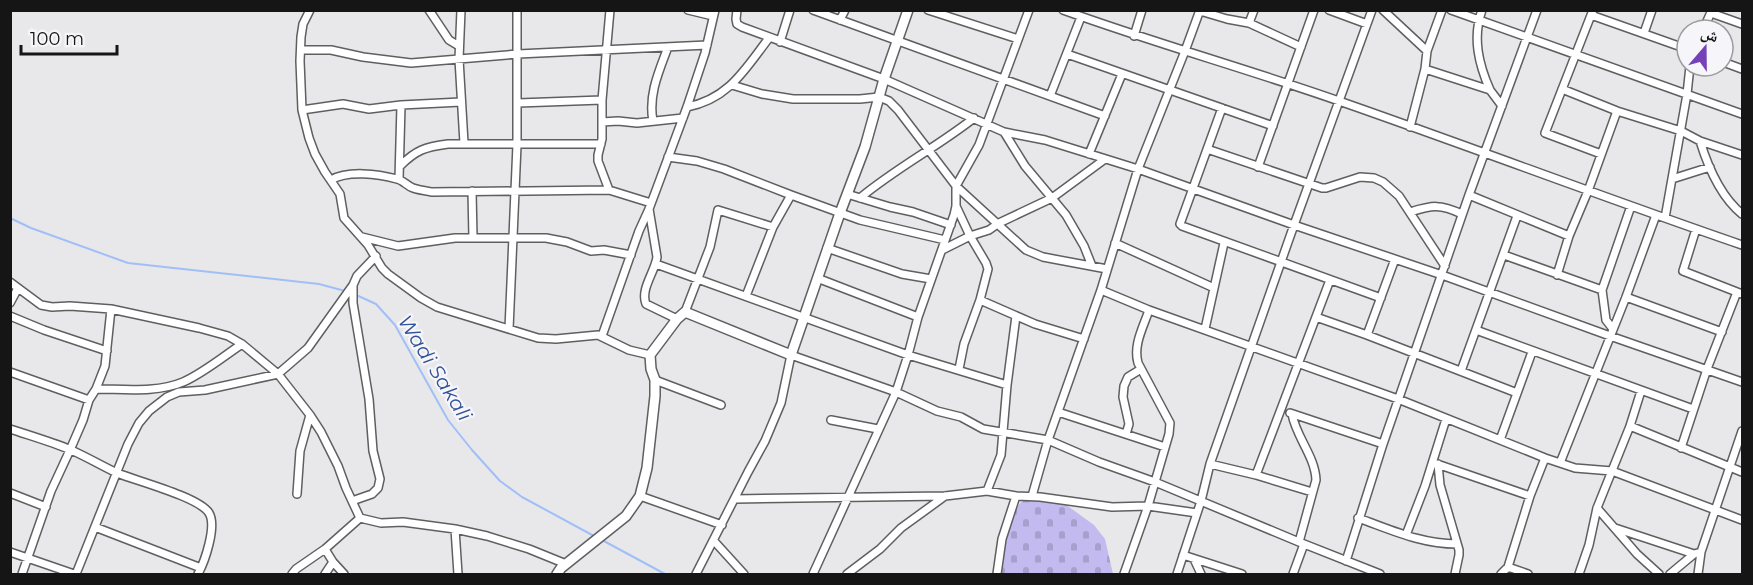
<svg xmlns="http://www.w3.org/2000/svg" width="1753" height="585" font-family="Montserrat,'Noto Naskh Arabic',sans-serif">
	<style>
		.cemetery { fill: url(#cemetery-stones) }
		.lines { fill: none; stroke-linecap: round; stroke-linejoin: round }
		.stream { stroke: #a1bff7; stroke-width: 2 }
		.minor-casing { stroke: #5f5f61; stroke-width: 10 }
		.tertiary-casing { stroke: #5f5f61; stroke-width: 12 }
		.minor { stroke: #fff; stroke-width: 7 }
		.tertiary { stroke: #fff; stroke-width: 9 }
		.labels { text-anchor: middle; stroke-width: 4.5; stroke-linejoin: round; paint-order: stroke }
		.water-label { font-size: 20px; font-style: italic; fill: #305296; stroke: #f6f5f9 }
	</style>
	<defs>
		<pattern id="cemetery-stones" width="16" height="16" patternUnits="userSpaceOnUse" patternTransform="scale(1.5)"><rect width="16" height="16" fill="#c3bbf0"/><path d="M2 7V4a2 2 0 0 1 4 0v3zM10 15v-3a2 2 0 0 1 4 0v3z" fill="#a7a0cd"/></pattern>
	</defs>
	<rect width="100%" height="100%" fill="#e8e8eb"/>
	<path class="cemetery" d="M1026 498 1051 501 1065 504 1094 525 1105 539 1113 574H1002C1004 554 1008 509 1026 498Z"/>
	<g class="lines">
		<path class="stream" d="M10 218 31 228 128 263 319 284 345 291
			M354 294 376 304 395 325 448 420 472 450 500 481 522 497 594 536
			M602 540 665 574"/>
		<g class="minor-casing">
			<path id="minor" d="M310 10 303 24 301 37 300 61 302 110 309 138 315 154 325 172 340 194 344 218 368 245 382 268 388 274 421 298 437 307 450 311 538 338 556 339 598 335 629 350 650 355
				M429 10 449 40 459 46
				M461 10 459 59 464 143
				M688 10 713 16
				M737 10 736 19 737 24 742 27 884 79 1004 132 1045 140 1138 169 1294 225 1442 275 1610 336 1742 382
				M813 10 1105 116
				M928 10 1018 39
				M1063 10C1154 43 1248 69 1339 101 1474 148 1608 199 1742 245
				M1329 10 1367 24
				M1383 10 1427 51
				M1451 10 1742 114
				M1482 10C1472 38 1479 65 1490 90
				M1593 10 1545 133 1601 154
				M1200 11 1227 19 1249 23 1301 47
				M1711 13 1742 24
				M1591 15 1687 49
				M840 20 845 10
				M1249 23 1254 10
				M1703 30 1712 10
				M1644 33 1652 10
				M1134 36 1142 10
				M780 42 790 10
				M301 50H331L363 57 411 63 518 54 707 45
				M1067 54 1273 126
				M1723 62 1742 69
				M1425 69 1490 90 1502 106
				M732 85 762 94 793 99H860L879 97 889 101 898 110 956 186 1026 250 1043 257 1107 269
				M1562 89 1617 111 1681 131 1700 141 1742 155
				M1050 96 1081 17
				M518 103 602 100
				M687 107C729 99 745 69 769 38
				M1222 108 1180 224 1182 226 1381 298
				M302 110 343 104 369 109 401 105 461 102
				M653 121C648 95 659 71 668 47
				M602 122 618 121 637 123 683 118
				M1410 127 1425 69 1427 51 1442 10
				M1004 132 1025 166 1066 215 1084 246 1092 266
				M1700 141C1708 167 1721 197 1742 214
				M1207 149 1322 188H1326L1360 177 1374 178 1383 182 1399 196 1445 266
				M1089 154 1122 74
				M668 157 697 161 724 169 791 195
				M400 166C416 150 425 147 448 144H601
				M1258 167 1314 10
				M399 179 401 105
				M1672 179 1710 167
				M331 180C348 170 378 174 397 179 403 180 407 186 413 188 419 190 426 191 432 192L609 190 651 203
				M609 190 598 161V155L602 139V100L610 10
				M472 191 473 238
				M847 194 890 207 913 212 951 225
				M1469 195 1569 236
				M860 198C896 168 937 147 974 118
				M956 206 970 236 986 263 988 269 980 300 964 344 959 369
				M649 209 657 257C655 272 640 289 646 304L677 319
				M1410 212C1433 205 1440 204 1462 214
				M1665 218 1687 94 1690 66
				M1696 229 1683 271 1742 294
				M362 237 398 246 455 238H546L567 242 591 251 604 250 631 255
				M1115 243 1214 288
				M827 248 902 274 931 279
				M942 250 970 236 989 230 999 223 1052 198 1105 159
				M1504 255 1602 290
				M656 264 908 355 1007 385
				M1557 275 1569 236 1588 191 1617 111
				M10 282 41 305 52 307 70 306 111 309 199 328 228 336 242 344 278 374 310 415 321 432 338 466 346 488 360 518
				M1101 290 1149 310 1398 399 1545 458 1575 468 1612 471 1742 520
				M746 296 773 227 791 195 860 220 945 240
				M1626 297 1722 332
				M980 300 1035 324 1084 339
				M10 303 18 288
				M685 312 710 247 718 210 773 227
				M10 316 44 330 107 351
				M918 317 954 215 956 206V186L979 145 1029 10
				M1316 317 1367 335 1517 393
				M509 329 517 145V10
				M1205 329 1224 243
				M1613 329 1606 320 1602 290 1631 206
				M1476 330 1693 409
				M1367 335 1395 259
				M602 336 639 231 649 209 687 107 705 53 715 10
				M1461 371 1517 216
				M10 372 89 400
				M655 380 721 405
				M96 389C124 389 157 393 183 382 202 374 224 356 242 344
				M1058 412 1165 447
				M1290 413 1383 444
				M1292 414C1296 437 1315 456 1316 480L1299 542
				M831 420 878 429
				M1630 426 1742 472
				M10 429C31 436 52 442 71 450 87 457 102 466 117 473 137 481 199 497 209 513 217 526 205 561 198 574
				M1126 434 1129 424 1123 397 1124 386 1128 377 1141 369
				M1500 440 1532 352
				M1681 448 1707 369 1737 292
				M1560 463 1626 297 1656 215
				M1210 464 1256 475 1312 492
				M1437 464 1530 496
				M1438 464 1440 485 1459 550V555L1455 574
				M1256 475 1330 280
				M987 491 1001 455 1007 385 1016 316
				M10 493 46 507
				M297 494 300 451 310 415
				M640 496 722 525
				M1032 496 1048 440 1101 290 1138 169 1185 51 1200 10
				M735 499 945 496 987 491 1016 496 1040 497 1112 507 1148 506 1197 513
				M352 501 372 494 378 488 380 479 373 451 369 399 353 303V285L357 276 376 256
				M1597 508 1637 554 1659 574
				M360 518 381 523 403 522 455 529 487 536 529 549 566 564
				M1358 518C1392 530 1421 544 1457 544
				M95 527 201 568
				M1615 528 1694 554
				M455 529 458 574
				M1406 535 1425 486 1446 419
				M714 541 744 574
				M325 549 333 562 344 574
				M10 552 74 574
				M1183 555 1242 574
				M1194 559 1201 574
				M1346 561 1383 444 1469 195 1537 10
				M1508 567 1530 496 1545 458
				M22 574 51 491 70 450 83 420 89 400 96 389 105 366 111 309
				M76 574 128 444 139 423 149 411 167 397 179 392 205 390 278 374 308 348 353 285
				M292 574 296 569 325 549 360 518
				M325 574 333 562
				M696 574 748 472 765 441 781 403 791 355 896 392 937 411 961 417 983 429 1048 440 1099 462 1155 482 1299 542 1380 574
				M813 574 896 392 908 355 918 317 817 278
				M847 574 880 549 901 528 945 496
				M997 574 1002 539 1016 496
				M1124 574 1148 506 1169 434 1170 423 1138 363C1133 345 1143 328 1149 310
				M1177 574 1201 501 1210 464 1294 225 1372 10
				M1293 574 1304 544
				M1501 574 1508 567 1528 574
				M1579 574 1589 545 1597 508 1630 426 1641 391
				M1670 574 1694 554 1701 552 1742 431
				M1698 574 1701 552"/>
		</g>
		<g class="tertiary-casing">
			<path id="tertiary" d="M557 574 561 568 626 516 640 496 647 468 655 396V380L651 369 650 355 677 319 685 312 791 355 840 213 865 147 884 79 908 10"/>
		</g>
		<use href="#minor" class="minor"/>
		<use href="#tertiary" class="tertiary"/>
	</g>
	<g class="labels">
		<g class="water-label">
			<text transform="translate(435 368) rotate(58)" y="7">Wadi Sakali</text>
		</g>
	</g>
	<rect width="1753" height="585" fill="none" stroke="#151516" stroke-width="24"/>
	<g transform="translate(1705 48) rotate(20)"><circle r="28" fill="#f6f5f9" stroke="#9c9b9e" stroke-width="1.5"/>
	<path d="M0-4.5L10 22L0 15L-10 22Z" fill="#7641b8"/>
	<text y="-9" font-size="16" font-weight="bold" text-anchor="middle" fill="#151516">ش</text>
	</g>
	<path d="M21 45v9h96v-9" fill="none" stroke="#151516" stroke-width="3"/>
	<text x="30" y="45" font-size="18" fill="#151516" stroke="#f6f5f9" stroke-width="4.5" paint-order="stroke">100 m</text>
</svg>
